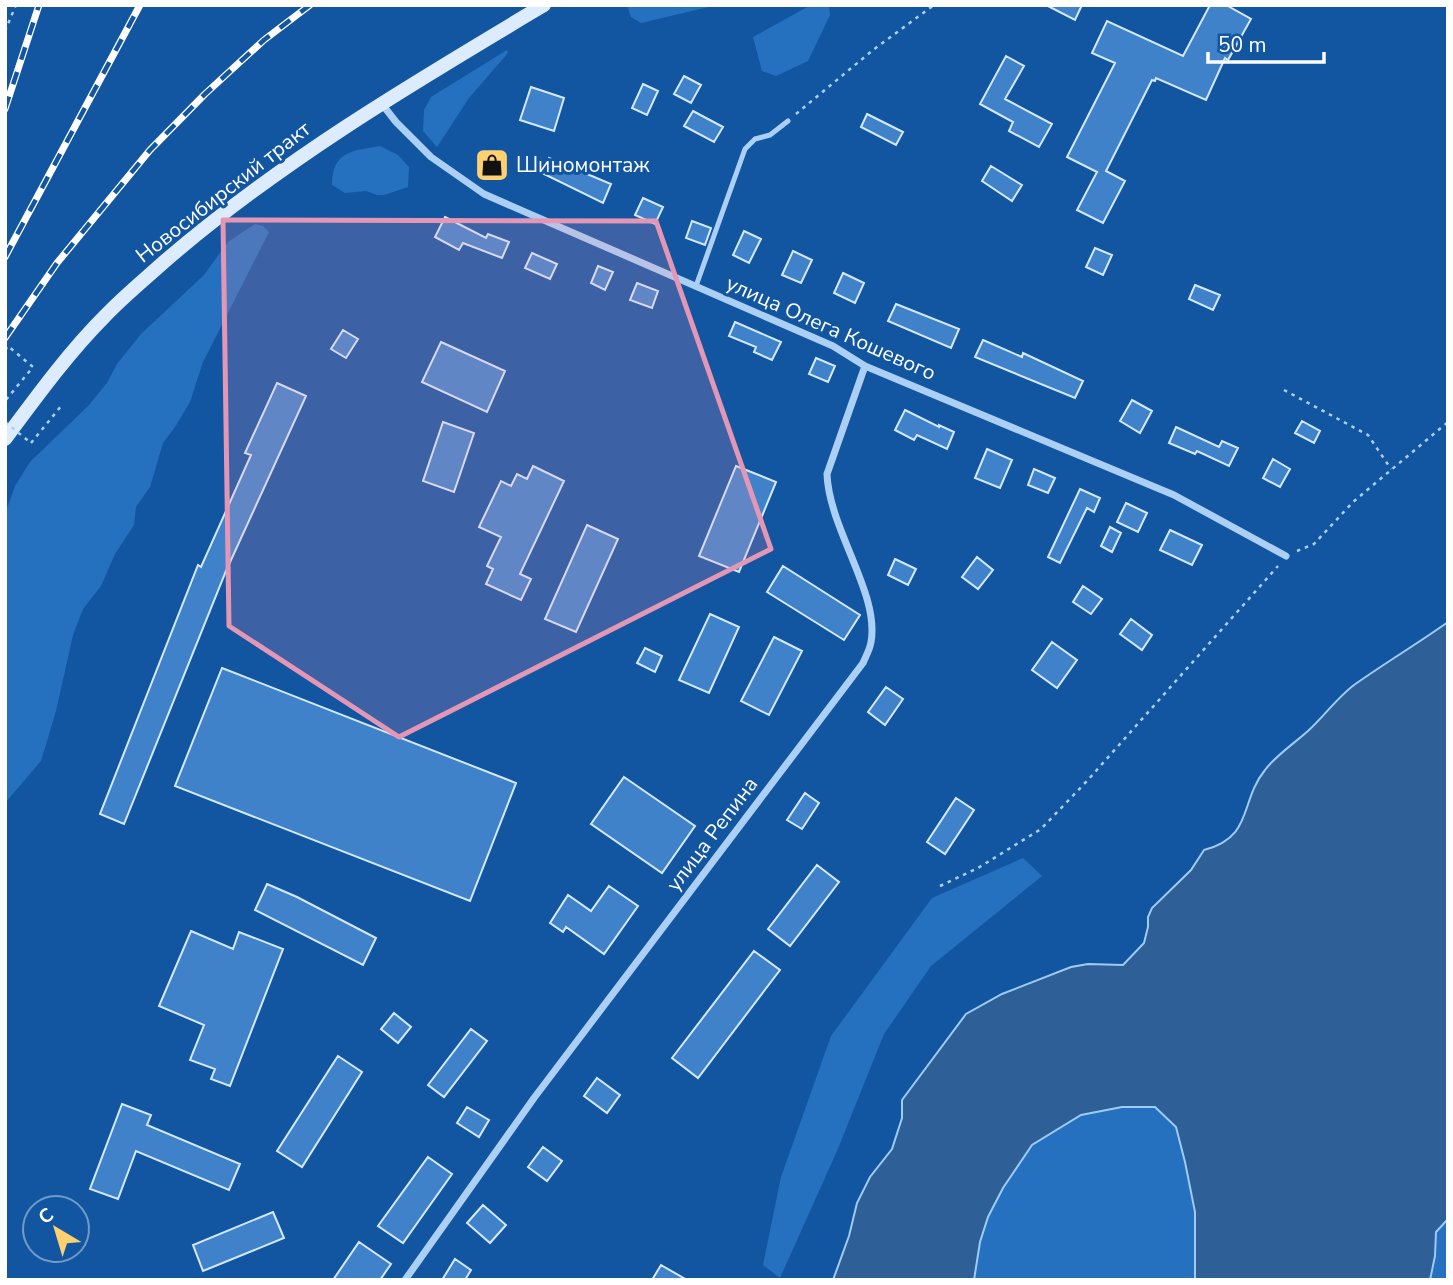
<svg xmlns="http://www.w3.org/2000/svg" width="1453" height="1285" font-family="'Nunito Sans',sans-serif">
	<style>
		.green { fill: #2571c0 }
		.water { fill: #2e6097; stroke: #9ecbf8; stroke-width: 2 }
		.building { fill: #3f82ca; stroke: #d5e9fe; stroke-width: 2 }
		.lines { fill: none; stroke-linecap: round; stroke-linejoin: round }
		.path { stroke: #acd0f5; stroke-width: 2.5; stroke-dasharray: 3.5 5; stroke-linecap: butt }
		.service { stroke: #acd0f5; stroke-width: 5 }
		.minor { stroke: #acd0f5; stroke-width: 7 }
		.secondary { stroke: #dcecfe; stroke-width: 14 }
		.rail-casing { stroke: #fff; stroke-width: 7 }
		.rail { stroke: #1256a2; stroke-width: 4.5; stroke-dasharray: 13; stroke-linecap: butt }
		.path-bridge { stroke: #acd0f5; stroke-width: 2.5; stroke-dasharray: 3.5 5; stroke-linecap: butt }
		.marked { fill: #e497b5; fill-opacity: 0.2; stroke: #e497b5; stroke-width: 5; stroke-linejoin: round }
		.labels { text-anchor: middle; stroke-width: 6; stroke-linejoin: round; paint-order: stroke }
		.poi-label { font-size: 21px; fill: #fff; stroke: #1256a2; text-anchor: start }
		.street-label { font-size: 21px; fill: #fff; stroke: #1256a2 }
	</style>
	<rect width="100%" height="100%" fill="#1256a2"/>
	<path class="green" d="M627 5H717L641 23 631 17Z
		M811 5H829L830 15 808 61 776 76 762 71 753 37Z
		M507 50 508 53 469 98 437 147 423 131 424 110 431 97Z
		M380 146 398 155 409 167 408 187 384 195H377L366 191 345 193 332 185C332 152 351 151 380 146Z
		M255 224 263 226 269 232 203 362 190 402 175 427 163 443 150 487 136 507 134 525 115 554 101 586 83 609 73 635 56 711 41 761 5 803V514L15 486 30 462 88 406 107 383 117 364 141 334 204 275 228 242Z
		M1023 858 1042 876 931 966 884 1034 837 1151 780 1278 763 1265 781 1177 831 1036 932 898Z
		M1122 1107H1155L1176 1127 1185 1162 1195 1212V1280H974L980 1242 988 1217 1003 1188 1032 1144 1081 1115Z
		M1448 1219V1280H1430L1435 1256 1436 1232Z"/>
	<path class="water" d="M1448 622V1219L1436 1232 1435 1256 1430 1280H1195V1212L1185 1162 1176 1127 1155 1107H1122L1081 1115 1032 1145 1003 1188 988 1217 980 1242 974 1280H833L849 1236 857 1203 870 1177 892 1149 902 1118V1100L966 1014 1002 994 1071 967 1088 964 1123 965 1144 943 1148 927V917L1152 908 1191 870 1204 850C1254 837 1239 802 1265 770 1276 755 1295 743 1309 730 1324 716 1338 697 1354 685 1385 663 1417 644 1448 622Z"/>
	<path class="building" d="M1046 5H1082L1075 20Z
		M1210 5H1226L1251 19 1228 60 1225 58 1206 100 1156 78 1155 81 1152 80 1106 171 1125 181 1103 223 1077 210 1097 172 1067 157 1115 63 1092 53 1107 21 1183 56Z
		M1006 56 1024 66 1005 99 1052 124 1039 147 1009 131 1013 122 980 104Z
		M684 76 701 85 691 103 674 94Z
		M643 84 658 91 647 115 632 108Z
		M531 87 564 98 554 131 520 120Z
		M693 111 723 127 714 142 684 126Z
		M867 114 903 132 896 145 861 127Z
		M493 152 504 158 492 178 481 172Z
		M549 158 611 184 603 203 542 173Z
		M991 166 1022 185 1012 201 982 181Z
		M643 198 663 207 655 224 635 215Z
		M445 217 486 238 488 234 509 242 502 258 463 243 459 250 435 237Z
		M692 221 711 228 705 245 686 238Z
		M744 231 761 239 749 263 733 255Z
		M1095 248 1112 255 1103 275 1086 267Z
		M793 251 812 260 801 283 782 275Z
		M532 253 557 264 550 279 525 268Z
		M598 266 613 272 605 290 591 283Z
		M843 273 864 283 855 303 834 293Z
		M637 283 658 291 652 308 630 300Z
		M1195 285 1220 295 1213 310 1189 299Z
		M896 304 959 329 951 348 888 321Z
		M735 322 781 342 772 360 754 352 756 347 729 336Z
		M343 330 358 339 346 358 331 349Z
		M983 340 1022 357 1023 353 1083 381 1075 398 975 357Z
		M441 342 505 371 487 412 422 382Z
		M816 358 835 366 828 382 809 374Z
		M277 383 306 396 226 571 124 824 100 814 198 565 201 567 251 455 245 453Z
		M1132 400 1152 411 1140 433 1120 421Z
		M905 410 939 427V425L954 432 947 449 917 435 914 440 895 430Z
		M1302 421 1320 431 1314 443 1295 433Z
		M443 422 474 433 454 492 423 481Z
		M1176 427 1219 447 1222 441 1238 448 1229 466 1197 451 1195 454 1169 443Z
		M987 449 1012 460 1000 488 975 478Z
		M1273 459 1290 469 1280 487 1263 478Z
		M533 466 564 481 520 574 531 579 521 600 486 584 493 569 487 566 501 537 479 527 501 481 511 486 517 474 527 479Z
		M736 466 776 482 739 572 699 556Z
		M1034 469 1055 478 1048 493 1028 485Z
		M1080 489 1100 498 1094 512 1087 508 1060 563 1048 557Z
		M1126 503 1147 513 1138 532 1117 522Z
		M587 525 618 539 576 632 545 619Z
		M1110 527 1121 533 1112 552 1101 546Z
		M1170 530 1202 545 1192 565 1160 550Z
		M977 557 993 570 978 589 962 577Z
		M895 559 916 569 908 585 888 575Z
		M783 566 860 615 844 640 767 592Z
		M1083 586 1102 599 1091 614 1073 602Z
		M710 614 739 627 709 693 679 680Z
		M1131 619 1152 635 1142 650 1120 634Z
		M774 637 802 651 769 715 741 701Z
		M1052 642 1077 660 1057 688 1032 670Z
		M645 648 662 656 655 672 637 663Z
		M222 668 516 783 470 901 175 786Z
		M886 687 903 699 885 725 868 712Z
		M624 777 695 826 662 873 591 824Z
		M805 793 819 803 802 829 787 820Z
		M956 798 974 810 945 854 927 842Z
		M817 865 839 882 790 946 768 929Z
		M267 884 297 897 376 938 363 965 255 910Z
		M609 886 638 906 604 954 566 927 563 932 550 923 568 895 591 911Z
		M191 931 233 949 239 932 283 949 230 1086 211 1079 215 1069 190 1060 204 1025 159 1006Z
		M754 951 780 970 698 1078 672 1058Z
		M394 1013 411 1027 398 1043 381 1029Z
		M471 1029 487 1041 444 1097 428 1085Z
		M338 1056 362 1072 302 1167 277 1151Z
		M597 1078 620 1095 607 1113 584 1096Z
		M122 1104 151 1115 147 1125 240 1164 229 1190 136 1151 118 1199 90 1189Z
		M467 1107 489 1120 479 1137 457 1123Z
		M543 1147 562 1161 547 1181 528 1167Z
		M428 1157 452 1174 403 1243 378 1226Z
		M483 1205 506 1225 490 1243 467 1223Z
		M273 1212 284 1238 203 1271 193 1245Z
		M359 1242 391 1264 380 1280H333Z
		M455 1259 471 1270 465 1280H442Z
		M661 1265 687 1280H652Z"/>
	<g class="lines">
		<path class="path" d="M5 31 16 5
			M796 114 873 50 934 5
			M5 350 8 346 33 367 5 401
			M1284 390 1368 435 1391 469
			M31 443 62 405
			M1297 551 1314 544 1353 502 1448 422
			M940 886 978 868 1041 829 1087 781 1278 566"/>
		<path class="service" d="M696 286 745 149 755 139 770 135 788 121"/>
		<path class="minor" d="M382 104 396 122 431 157 484 194 833 346 865 366 1174 495 1286 556
			M405 1280 534 1098 863 663C866 656 870 649 871 642 880 594 829 529 827 474L865 366"/>
		<path class="secondary" d="M5 439C37 396 68 353 106 315 124 296 145 279 165 261 281 161 413 83 544 5"/>
		<g class="rail-casing">
			<path id="rail" d="M5 109 39 5
				M5 257 140 5
				M5 338 57 263 150 150 205 94 264 40 310 5"/>
		</g>
		<use href="#rail" class="rail"/>
		<path class="path-bridge" d="M5 422 31 443"/>
	</g>
	<path class="marked" d="M223 220 656 221 771 549 399 737 229 626Z"/>
	<defs>
		<g id="shop-square" transform="scale(1.75)"><rect x="-9" y="-9" width="18" height="18" rx="4" fill="#ffd070" stroke="#1256a2"/><path d="M-5-2.5h2.3a2.7 3.5 0 0 1 5.4 0H5L5.5 6h-11ZM-1.5-2.5h3a1.5 2.3 0 0 0-3 0Z" fill="#111"/></g>
	</defs>
	<g fill-rule="evenodd">
		<use href="#shop-square" x="492" y="165"/>
	</g>
	<g class="labels">
		<g class="poi-label">
			<text x="516" y="172">Шиномонтаж</text>
		</g>
		<g class="street-label">
			<text transform="translate(223 192) rotate(-38)" y="7">Новосибирский тракт</text>
			<text transform="translate(831 328) rotate(24)" y="7">улица Олега Кошевого</text>
			<text transform="translate(712 834) rotate(-53)" y="7">улица Репина</text>
		</g>
	</g>
	<rect width="1453" height="1285" fill="none" stroke="#ffffff" stroke-width="14"/>
	<g transform="translate(56 1229) rotate(322)"><circle r="33" fill="#1256a2" stroke="#719ac7" stroke-width="2"/>
	<path d="M0-5L12 26L0 18L-12 26Z" fill="#ffd070"/>
	<text y="-10" font-size="19" font-weight="bold" text-anchor="middle" fill="#ffffff">С</text>
	</g>
	<path d="M1208 52v10h116v-10" fill="none" stroke="#ffffff" stroke-width="3.5"/>
	<text x="1218" y="52" font-size="21" fill="#ffffff" stroke="#1256a2" stroke-width="5" paint-order="stroke">50 m</text>
</svg>
